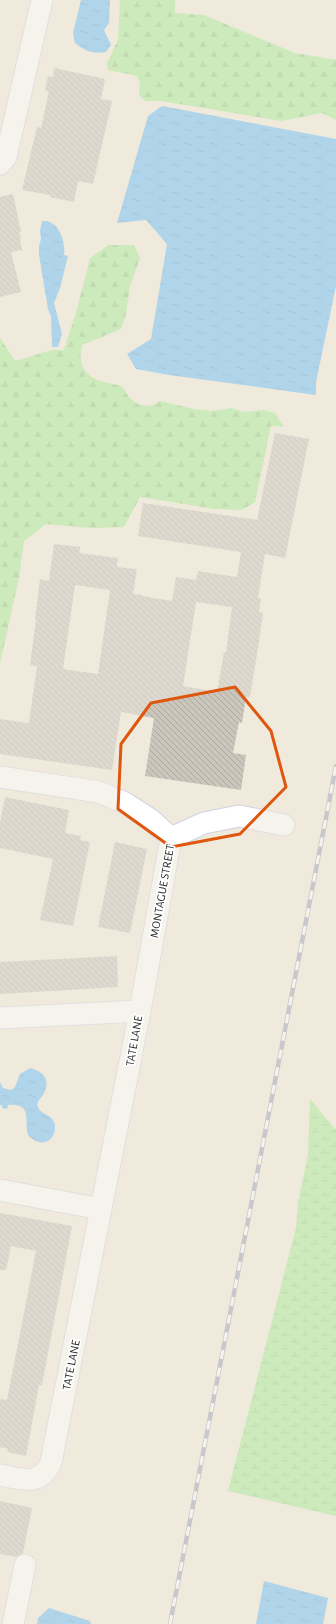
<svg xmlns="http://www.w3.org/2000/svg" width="336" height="1624" font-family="'Alegreya Sans',sans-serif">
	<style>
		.forest { fill: url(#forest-firs) }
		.wetland { fill: url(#wetland-marsh) }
		.water { fill: url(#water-ripples) }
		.building { fill: url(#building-back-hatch); fill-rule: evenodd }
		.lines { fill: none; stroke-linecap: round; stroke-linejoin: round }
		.minor-casing { stroke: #d1d2e6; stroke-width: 23 }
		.minor { stroke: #fff; stroke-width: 21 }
		.rail-casing { stroke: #9e9eb8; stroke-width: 4.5 }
		.rail { stroke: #fff; stroke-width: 3; stroke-dasharray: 9; stroke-linecap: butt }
		.marked { fill: none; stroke: #df570e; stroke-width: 3; stroke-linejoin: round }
		.labels { text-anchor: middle; stroke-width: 3.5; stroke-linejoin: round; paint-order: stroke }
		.street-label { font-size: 12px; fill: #2b2b2b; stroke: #fff }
	</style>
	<defs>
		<pattern id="forest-firs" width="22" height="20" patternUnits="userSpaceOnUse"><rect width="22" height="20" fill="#a3eb93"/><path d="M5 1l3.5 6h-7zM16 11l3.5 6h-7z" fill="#8cca7f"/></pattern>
		<pattern id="wetland-marsh" width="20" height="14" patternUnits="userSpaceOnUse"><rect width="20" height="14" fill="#a3eb93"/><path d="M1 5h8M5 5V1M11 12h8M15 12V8" fill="none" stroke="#8cca7f"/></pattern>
		<pattern id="water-ripples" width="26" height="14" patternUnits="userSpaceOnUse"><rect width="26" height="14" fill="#65bcfb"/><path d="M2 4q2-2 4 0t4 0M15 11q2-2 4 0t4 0" fill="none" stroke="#5399cb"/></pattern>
		<pattern id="building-back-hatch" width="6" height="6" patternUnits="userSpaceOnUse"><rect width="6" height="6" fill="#cac6bc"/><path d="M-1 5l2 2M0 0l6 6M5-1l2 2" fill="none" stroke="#aeaaa2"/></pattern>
	</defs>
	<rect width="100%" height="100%" fill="#efeadc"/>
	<path class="forest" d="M120 0H175V13L204 15 295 53 336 60V120L322 113 281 121 161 101H145L139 95 140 83 137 76 108 70 107 63 118 40Z
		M109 245H134L140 258 130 286 126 314 121 329 82 345C81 350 80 357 81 361 86 382 106 382 122 386 125 390 127 396 131 399 139 407 152 408 160 401L194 409 212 411 232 408 243 412 264 410 275 413 284 427 271 426 255 502 242 510 215 509 140 497 124 527 91 528 46 524 24 541 19 577 0 664V338L15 361 52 350H64L76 313 90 258Z"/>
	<path class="wetland" d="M310 1099 336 1130V1516L228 1491 296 1228 298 1203 308 1154Z"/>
	<path class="water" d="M81 0H110L109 23 104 30 111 45 106 52C93 54 85 51 75 43L73 33Z
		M162 106 336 139V286L316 382V395L169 375 136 369 127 354 151 339 167 244 146 220 117 223 148 116Z
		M42 221C59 219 66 242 64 255L68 256 60 288 54 303 62 334 58 347H52L51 317 48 309 39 255V246L41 239 40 231Z
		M30 1068C42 1071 50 1078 45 1091 43 1097 38 1099 37 1105 42 1119 59 1112 54 1134 48 1146 36 1144 28 1135 24 1120 33 1103 8 1105L7 1109 2 1108V1105H0V1082L3 1088 11 1090 15 1087 20 1074Z
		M264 1581 328 1598 323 1624H256Z
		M49 1608 90 1621 91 1624H37L38 1618Z"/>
	<path class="building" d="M54 68 105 79 101 99 112 101 93 184 78 181 74 202 50 197V195L22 190 37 127 41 128 49 91 45 90 48 76 53 77Z
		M13 194 21 232 19 233 21 239 20 240 22 250 11 252 21 292 0 297V197Z
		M275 433 309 439 285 558 265 554 258 598H261L259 612 263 613 258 648 250 697H246L242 723 239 722 233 753 246 755 241 790 145 776 154 718 121 712 112 770 0 754V719L29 723 37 666 30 665 36 619H35L40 579 49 581 54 544 80 547 79 553 118 558 117 567 137 569 133 594 142 595 141 596 172 601 176 577 196 580 198 571 237 577 241 552 138 536 143 503 257 520ZM75 585 110 590 98 674 63 669ZM196 602 232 607 226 652H224L217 692 183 686Z
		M5 797 69 810 65 833 81 836 80 840 90 842 73 926 40 920 53 859 0 848V823Z
		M115 842 147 849 130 933 98 927Z
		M117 956 118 987 0 994V962Z
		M0 1213 72 1226 42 1385H39L26 1456 7 1452 8 1449 0 1447V1399L7 1400 36 1251 11 1246 6 1270H0Z
		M0 1501 32 1508 23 1553 16 1557 0 1554Z"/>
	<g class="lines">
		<g class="minor-casing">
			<path id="minor" d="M0 164 6 157 42 0
				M0 777 99 792 125 803 150 819 171 838
				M171 838 204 823 239 816 284 825
				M0 1018 140 1011
				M0 1190 101 1209
				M0 1475C21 1479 41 1487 51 1462L140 1011 171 838
				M13 1624 25 1565"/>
		</g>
		<use href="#minor" class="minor"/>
		<g class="rail-casing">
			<path id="rail" d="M170 1624 336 766"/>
		</g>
		<use href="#rail" class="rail"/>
	</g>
	<path d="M0 0H336V1624H0ZM235 687 271 731 286 787 240 834 171 847 118 809 121 744 151 703Z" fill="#efeadc" fill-opacity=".55" fill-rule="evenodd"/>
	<path class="marked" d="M235 687 271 731 286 787 240 834 171 847 118 809 121 744 151 703Z"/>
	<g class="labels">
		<g class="street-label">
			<text transform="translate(162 891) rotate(-80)" y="4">MONTAGUE STREET</text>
			<text transform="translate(134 1041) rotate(-80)" y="4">TATE LANE</text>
			<text transform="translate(71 1365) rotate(-79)" y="4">TATE LANE</text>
		</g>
	</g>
</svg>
